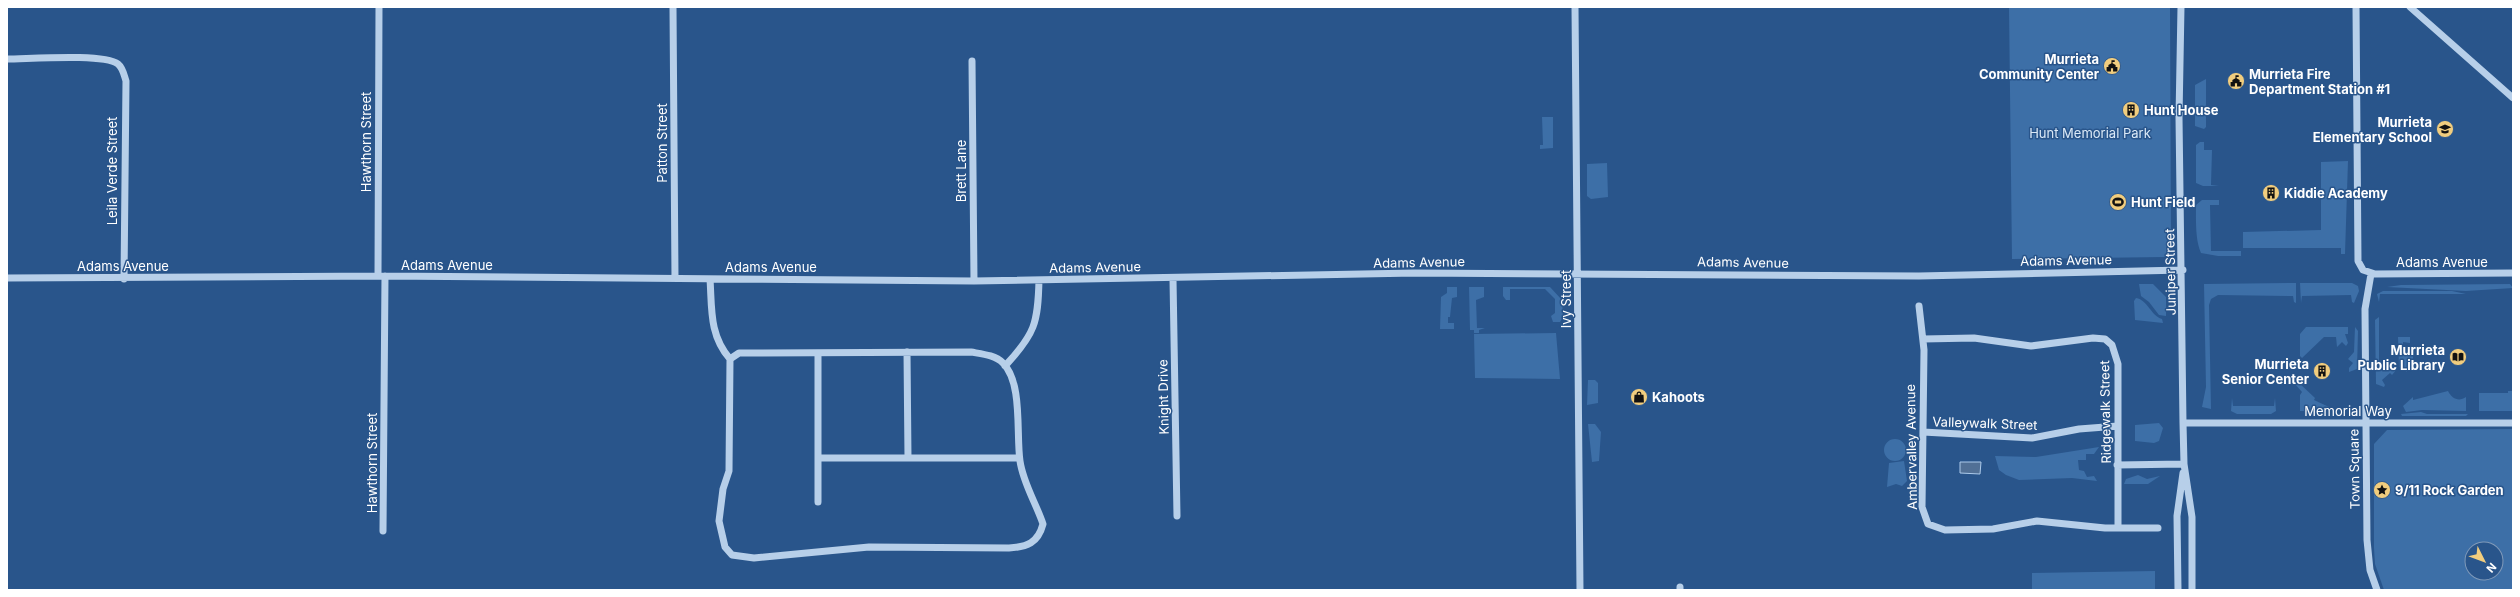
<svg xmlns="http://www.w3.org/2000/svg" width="2520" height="597" font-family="Inter,sans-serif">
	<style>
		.green { fill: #3d6fa7; fill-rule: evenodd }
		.water { fill: #517096; stroke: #accaea }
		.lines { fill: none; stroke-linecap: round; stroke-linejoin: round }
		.minor { stroke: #b7cfe9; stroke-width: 7 }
		.labels { text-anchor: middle; stroke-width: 3; stroke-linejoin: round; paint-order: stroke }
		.poi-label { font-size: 13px; font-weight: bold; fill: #fff; stroke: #29558b; text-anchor: start }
		.park-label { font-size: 13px; fill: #dbe9f7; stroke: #29558b }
		.street-label { font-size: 13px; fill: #fff; stroke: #29558b }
	</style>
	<rect width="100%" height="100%" fill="#29558b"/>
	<path class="green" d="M2009 7H2170L2171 248 2165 257 2012 259Z
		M2206 79V127L2204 129 2195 126V85Z
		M1542 117H1553V148L1540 149V145H1543Z
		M2200 142H2204V150H2212L2211 185 2219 186H2203L2196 183V145Z
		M2348 161 2345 254H2341V248H2243V232L2321 230V162Z
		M1607 163 1608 197 1591 199 1587 196V164Z
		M2202 200H2219V205H2210L2211 251H2241V256H2218L2201 253C2195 240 2196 219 2196 205Z
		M2296 283V303L2294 302 2293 296 2218 295 2211 299 2209 305 2211 409 2202 407 2206 387 2204 284Z
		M2300 283H2352L2358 286 2359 291 2354 303 2352 302 2351 295 2302 296 2301 303Z
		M2139 284H2153L2166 297V316L2159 315 2149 302 2141 296Z
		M2510 284 2513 288 2466 291 2387 287 2401 285Z
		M1447 287H1457V297L1452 298 1450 317H1448V323H1454V329H1440L1441 297 1447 293Z
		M1469 287H1484V297L1476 300 1477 328H1485L1479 330V333H1474V330H1470Z
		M1503 287H1550L1562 300 1563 317 1560 322H1553L1551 316 1555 313V299L1545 289H1510V300H1506L1503 296Z
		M2383 291H2452L2466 294H2380L2379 302 2377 294Z
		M2136 298C2148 300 2151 316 2162 319L2163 323 2135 320 2134 301Z
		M2379 317V369L2396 367 2397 369 2392 375 2390 373 2382 380 2385 385 2384 387 2376 384 2375 320Z
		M2306 327H2348V334H2345L2348 343 2346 346 2342 342 2337 347 2336 337H2324L2302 358 2300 356V334Z
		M2355 327 2358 331 2357 369 2349 372V368L2353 363 2348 359 2354 352Z
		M1556 333 1560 379 1475 378 1474 334Z
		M2398 337H2410V343L2403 342V346L2413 347V367L2407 369V372L2399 367Z
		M2297 379H2299L2298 382 2315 398 2314 400 2329 407 2327 414H2308V411H2300V395L2302 392 2295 384Z
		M1588 380H1595L1598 383V403L1587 405Z
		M2448 391C2452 399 2459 402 2466 397V411L2422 410 2406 412 2403 406 2413 397V400Z
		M2508 391H2513V411H2479V393H2508Z
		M2232 398 2233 406H2274L2275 398 2276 411 2271 414H2237L2231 411Z
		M2421 412 2427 414H2468L2466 416H2402L2401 414Z
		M2159 423 2163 428 2159 441 2154 443 2135 441V425Z
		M1588 424H1595L1601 432 1599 461 1592 462Z
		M2513 429V590H2384L2375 564 2374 548V444L2387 430ZM2472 549H2496V573H2472Z
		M1884 450a11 11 0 1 1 22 0a11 11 0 1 1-22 0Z
		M2099 447 2094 454H2086V460H2078L2079 470 2084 471 2087 477 2094 476 2097 481 2072 478 2019 480 2006 475 1999 470 1995 456 2036 457Z
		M1904 461 1907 481 1902 486 1896 484 1887 487 1889 463Z
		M2138 475 2147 479 2160 476 2148 484H2124L2126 479Z
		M2155 571V590H2032V573Z"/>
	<path class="water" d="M1960 462H1981L1980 474 1960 473Z"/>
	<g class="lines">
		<path class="minor" d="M673 7 675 278
			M1575 7 1580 590
			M2181 7 2179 117 2183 423 2184 464 2192 517V590
			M2356 7 2358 261 2363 270 2375 274 2513 273
			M2410 7 2513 98
			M7 59C28 59 104 53 118 64 123 68 124 75 126 81L124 279
			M972 61 974 281
			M2371 274 2365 309 2367 540 2370 570 2377 590
			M378 276 379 7
			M7 278 385 276 974 281 1415 273 1919 276 2183 270
			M710 279C712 308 709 335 730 359
			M1173 279 1177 516
			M1919 306 1924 350 1922 507 1928 524 1945 530 1993 529 2037 521 2105 528H2158
			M1923 339 1974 338 2031 346 2093 338 2105 339 2112 345 2118 364V528
			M907 352 908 458
			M971 352C982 354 995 355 1003 363 1023 383 1016 434 1020 461 1023 483 1036 503 1043 524 1038 543 1027 547 1009 548L869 547 754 558 732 555 725 547 719 521 723 489 729 471 730 359 739 353Z
			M818 353V502
			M1005 366C1035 334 1038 323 1039 280
			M2183 423H2513
			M1923 432 2032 438 2079 429 2118 426
			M818 458H1019
			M2117 465 2184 464
			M383 531 385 276
			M1680 587V590
			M2178 590 2177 516 2183 473"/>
	</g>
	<defs>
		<g id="civic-disc" transform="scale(0.9)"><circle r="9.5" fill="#f1cd7e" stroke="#29558b"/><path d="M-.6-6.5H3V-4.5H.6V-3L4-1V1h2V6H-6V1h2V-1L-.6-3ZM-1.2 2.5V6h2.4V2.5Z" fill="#111"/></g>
		<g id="building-disc" transform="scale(0.9)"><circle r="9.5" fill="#f1cd7e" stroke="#29558b"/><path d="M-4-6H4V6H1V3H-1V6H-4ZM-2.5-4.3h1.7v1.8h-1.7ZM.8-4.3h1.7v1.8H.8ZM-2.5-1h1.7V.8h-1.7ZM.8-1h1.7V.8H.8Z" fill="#111"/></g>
		<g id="school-disc" transform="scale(0.9)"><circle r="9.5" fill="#f1cd7e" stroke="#29558b"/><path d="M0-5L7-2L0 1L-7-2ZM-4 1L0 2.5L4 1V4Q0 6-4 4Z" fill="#111"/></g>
		<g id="stadium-disc" transform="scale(0.9)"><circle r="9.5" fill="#f1cd7e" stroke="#29558b"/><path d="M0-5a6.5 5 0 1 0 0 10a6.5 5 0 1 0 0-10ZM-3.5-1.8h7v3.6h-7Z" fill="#111"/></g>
		<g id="library-disc" transform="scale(0.9)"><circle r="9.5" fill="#f1cd7e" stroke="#29558b"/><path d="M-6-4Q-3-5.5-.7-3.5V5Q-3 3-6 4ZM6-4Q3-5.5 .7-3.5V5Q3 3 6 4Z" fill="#111"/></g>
		<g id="shop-disc" transform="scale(0.9)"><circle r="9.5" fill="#f1cd7e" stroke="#29558b"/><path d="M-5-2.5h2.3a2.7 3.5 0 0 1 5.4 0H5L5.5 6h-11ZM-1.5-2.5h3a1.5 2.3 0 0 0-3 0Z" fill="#111"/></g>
		<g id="sight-disc" transform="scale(0.9)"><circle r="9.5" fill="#f1cd7e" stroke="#29558b"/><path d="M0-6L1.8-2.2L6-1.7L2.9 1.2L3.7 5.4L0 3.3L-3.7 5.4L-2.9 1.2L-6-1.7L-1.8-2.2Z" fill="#111"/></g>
	</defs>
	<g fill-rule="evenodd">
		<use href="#civic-disc" x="2112" y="66"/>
		<use href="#civic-disc" x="2236" y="81"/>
		<use href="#building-disc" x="2131" y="110"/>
		<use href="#school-disc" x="2445" y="129"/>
		<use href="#building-disc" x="2271" y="193"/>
		<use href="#stadium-disc" x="2118" y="202"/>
		<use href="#library-disc" x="2458" y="357"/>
		<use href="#building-disc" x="2322" y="371"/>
		<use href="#shop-disc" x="1639" y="397"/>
		<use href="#sight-disc" x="2382" y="490"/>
	</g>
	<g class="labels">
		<g class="poi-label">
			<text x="2099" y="64" text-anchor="end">Murrieta<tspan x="2099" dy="15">Community Center</tspan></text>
			<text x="2249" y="79">Murrieta Fire<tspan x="2249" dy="15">Department Station #1</tspan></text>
			<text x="2144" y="115">Hunt House</text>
			<text x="2432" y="127" text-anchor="end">Murrieta<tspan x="2432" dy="15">Elementary School</tspan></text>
			<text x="2284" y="198">Kiddie Academy</text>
			<text x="2131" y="207">Hunt Field</text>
			<text x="2445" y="355" text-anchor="end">Murrieta<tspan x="2445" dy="15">Public Library</tspan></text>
			<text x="2309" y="369" text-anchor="end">Murrieta<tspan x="2309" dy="15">Senior Center</tspan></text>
			<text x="1652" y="402">Kahoots</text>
			<text x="2395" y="495">9/11 Rock Garden</text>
		</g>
		<g class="park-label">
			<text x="2090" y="138">Hunt Memorial Park</text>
		</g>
		<g class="street-label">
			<text transform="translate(366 142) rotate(-90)" y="5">Hawthorn Street</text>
			<text transform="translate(662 143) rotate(-90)" y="5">Patton Street</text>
			<text transform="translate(112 171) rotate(-90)" y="5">Leila Verde Street</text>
			<text transform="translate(961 171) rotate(-90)" y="5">Brett Lane</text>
			<text transform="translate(2066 260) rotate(-1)" y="5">Adams Avenue</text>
			<text transform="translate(1419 262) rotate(-1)" y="5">Adams Avenue</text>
			<text transform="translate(1743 262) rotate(1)" y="5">Adams Avenue</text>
			<text x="2442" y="267">Adams Avenue</text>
			<text x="447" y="270">Adams Avenue</text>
			<text x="123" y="271">Adams Avenue</text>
			<text x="771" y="272">Adams Avenue</text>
			<text transform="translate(1095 267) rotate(-1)" y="5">Adams Avenue</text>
			<text transform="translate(2170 272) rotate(-91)" y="5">Juniper Street</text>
			<text transform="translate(1566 299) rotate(-90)" y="5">Ivy Street</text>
			<text transform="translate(1163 397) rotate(-91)" y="5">Knight Drive</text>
			<text x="2348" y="416">Memorial Way</text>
			<text transform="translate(2105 412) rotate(-91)" y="5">Ridgewalk Street</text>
			<text transform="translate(1985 423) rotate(2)" y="5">Valleywalk Street</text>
			<text transform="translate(1911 447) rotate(-91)" y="5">Ambervalley Avenue</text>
			<text transform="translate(372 463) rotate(-90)" y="5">Hawthorn Street</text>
			<text transform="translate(2354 469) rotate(-91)" y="5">Town Square</text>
		</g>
	</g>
	<rect width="2520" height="597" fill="none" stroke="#ffffff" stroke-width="16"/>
	<g transform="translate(2484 561) rotate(132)"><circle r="19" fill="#29558b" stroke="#7f99b9"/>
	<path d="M0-3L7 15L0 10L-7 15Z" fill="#f1cd7e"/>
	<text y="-6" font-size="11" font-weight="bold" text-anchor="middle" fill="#ffffff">N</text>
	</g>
</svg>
